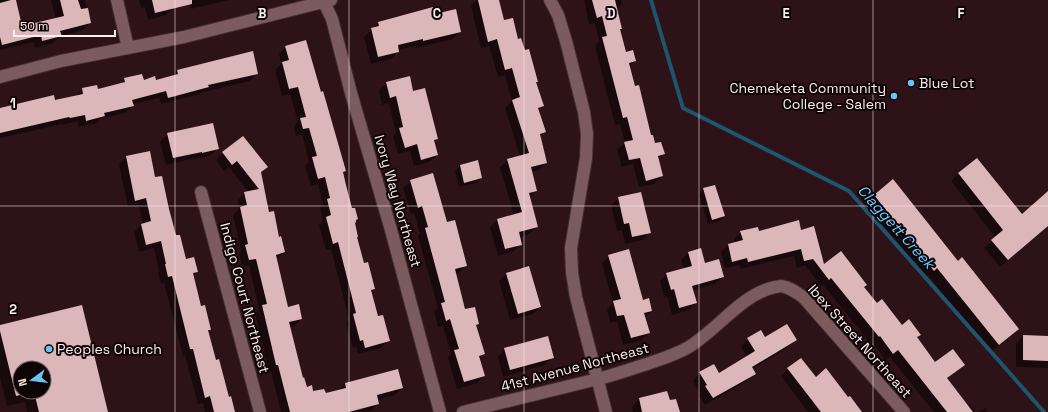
<svg xmlns="http://www.w3.org/2000/svg" width="1048" height="412" font-family="'Space Grotesk',sans-serif">
	<style>
		.shadow { fill: #0007; fill-rule: evenodd }
		.lines { fill: none; stroke-linecap: round; stroke-linejoin: round }
		.stream { stroke: #1f546e; stroke-width: 4 }
		.building { fill: #dbb7ba }
		.street-casing { stroke: #433033; stroke-width: 14 }
		.secondary-casing { stroke: #433033; stroke-width: 14 }
		.street { stroke: #7b5b5e; stroke-width: 12 }
		.secondary { stroke: #7b5b5e; stroke-width: 12 }
		.grid { fill: none; stroke: #fdedee; stroke-width: 1; stroke-opacity: 0.55 }
		.poi-dot { fill: #6bc3f2; stroke: #0e0405; stroke-width: 1.5 }
		.labels { text-anchor: middle; stroke-width: 4; stroke-linejoin: round; paint-order: stroke }
		.poi-label { font-size: 14px; fill: #fdedee; stroke: #0e0405; text-anchor: start }
		.street-label { font-size: 14px; fill: #fdedee; stroke: #0e0405 }
		.water-label { font-size: 15px; font-style: italic; fill: #68cbff; stroke: #0e0405 }
		.grid-label { font-size: 13px; text-anchor: middle; font-weight: bold; fill: #fdedee; stroke: #0e0405; stroke-width: 4; stroke-linejoin: round; paint-order: stroke }
	</style>
	<rect width="100%" height="100%" fill="#2d1317"/>
	<path class="shadow" d="M0 0H15L22 28 56 19 51 0H85L90 23 83 30 61 36 53 43 35 48 34 42 0 50Z
		M139 0H172L174 8 166 15 148 20 145 7 141 8Z
		M189 0H229L191 9Z
		M477 0H498L503 21 517 40 536 82 543 105 538 110 544 132 539 137 546 162 539 170 531 172 536 191 529 198 537 227 529 234 519 237 521 244 513 252 498 256 490 227 497 220 514 215 500 167 508 160 520 156 505 108 512 101 505 75 498 77 489 46 481 48 471 6Z
		M584 0H621L622 4 616 10 621 28 619 30 625 53 635 61 629 67 634 87 651 136 654 144 663 154 658 159 662 176 654 184 639 187 633 164 622 167 617 150 625 143 620 124 615 125 595 46 599 41 595 23 589 24Z
		M434 15 460 31 453 39 416 48 415 46 398 50V52L391 59 371 64 364 37 378 23Z
		M286 47 320 93 345 171 342 173 355 221 354 223 356 238 363 265 374 288 371 292 377 317 389 340 381 348 358 354 356 347 353 348 346 322 349 319 331 249 326 250 319 225 323 221 320 208 323 204 318 184 311 186 305 166 309 162 302 134 296 136 294 126 298 122 290 94 282 96 275 70 281 64 279 54Z
		M252 52 257 73 250 81 203 92 200 94 161 104 159 98 132 104 133 106 125 113 100 119 97 123 79 127 78 121 62 125V124L0 138V108L54 102 75 97 83 89 98 90 120 84 125 79 156 81 170 78 177 70Z
		M409 77 413 93 437 139 433 142 437 155 429 162 414 166 410 151 398 154 393 136 396 133 389 103 382 105 379 90 386 83Z
		M168 134 217 149 210 156 195 159V158L166 165 160 142Z
		M223 153 266 167 260 173 268 213 284 252 276 260 288 308 301 319 294 326 290 327 302 379 306 388 313 393 325 394 338 391 345 384 402 388 395 395 377 400 378 403 371 411 366 412H281L271 371 269 372 255 314 259 309 249 265 242 267 239 253 241 251 233 215 239 209 238 200 245 193 248 192 229 167 224 171 216 160Z
		M126 157 154 178 175 237 185 260 197 272 192 276 200 307 210 329 207 332 215 361 233 412H205L203 403 198 404 185 355 183 356 164 283 161 284 158 273 159 271 154 248 139 252 134 232 141 225 143 224 139 205 128 207 119 164Z
		M977 159 1022 215 1048 193V225L1000 267 984 248 996 238 951 181 958 174Z
		M460 166 481 178 476 183 459 187 455 171Z
		M893 180 958 262 1018 329 1010 337 990 353 928 275 925 278 866 204 874 195Z
		M411 181 446 223 466 266 458 273 455 274 464 311 478 323 475 326 484 354 479 358 484 376 477 383 457 389 448 358 451 354 443 326 438 327 434 311 438 308 418 236 420 234 414 213 411 214 403 188Z
		M704 189 723 216 719 221 708 224 699 194Z
		M618 198 650 232 643 240 625 244 622 230 617 231 611 205Z
		M801 231 823 266 863 287 877 304 916 338 935 364H963L947 379 968 406 970 405 975 412H934L890 357 885 360 873 343 871 344 823 285 821 286 805 265 797 268 794 256 741 269 739 265 725 268 721 252 728 245 734 243V239L741 232 758 233Z
		M689 252 723 277 715 284 692 290 696 303 689 310 672 315 667 296 664 297 660 281 667 274 684 269 681 260Z
		M609 256 643 301 651 311 645 318 649 333 641 340 623 345 617 321 610 323 607 309 613 303 602 263Z
		M506 274 540 307 533 314 510 320 499 281Z
		M0 326 107 412H27L25 402 7 406 0 378ZM20 368H44V392H20Z
		M1023 336 1048 337V368L1016 367V344Z
		M765 338 796 340 788 347 752 369 754 373 747 381 705 405 698 394 700 393 693 381 700 373 718 374 747 357 741 347 748 339Z
		M505 349 553 357 545 365 503 377 498 357Z
		M788 369 816 378 860 412H808L781 376Z
		M667 392 669 402 679 412H633L632 407 639 399Z
		M985 408 988 412H979Z"/>
	<g class="lines">
		<path class="stream" d="M651 0 683 108 849 191 1044 412"/>
	</g>
	<path class="building" d="M11 0H16L22 26 64 16 60 0H78L81 9 88 8 91 23 60 31 62 36 42 41 41 35 2 45 0 37V3Z
		M152 0H192V4L155 13Z
		M478 0H499L504 20 513 18 518 39 521 38 525 50 529 49 538 82H536L544 106 538 108 546 132 540 134 547 163 531 167 537 191 529 193 538 227 519 232 522 245 505 249 497 219 522 212 507 159 529 153 512 100 520 97 512 68 505 70 497 39 488 42Z
		M592 0H615L622 29H620L626 52 633 50 636 61 629 63 635 86 639 85 651 135H653L655 143 661 142 665 154 658 156 663 176 646 181 640 158 629 160 624 142 633 140 627 117 623 118 602 37 607 36 602 16 597 18Z
		M433 7 435 14 456 9 461 32 423 41V39L398 45 399 52 378 57 371 28 379 26 378 22Z
		M306 40 321 92 323 91 346 171 343 172 346 185 352 208H355L358 219 356 220V222L355 223 358 237H357L364 263 368 262 375 289 371 290 378 316 383 315 390 341 365 348 363 340 360 341 353 314 356 313 338 242 333 244 326 217 331 215 327 199 330 198 325 177 318 179 312 157 317 156 309 128 303 129 300 118 306 117 298 87 289 89 282 62 289 60 285 46Z
		M253 51 258 74 208 85 209 87 168 98 166 91 132 100 134 106 104 113 105 116 86 121 85 115 70 118 69 117 0 133V108L54 95 55 100 83 94 82 88 97 85 98 89 125 82 124 78 142 74 144 80 155 76 156 80 178 74 177 70Z
		M410 76 413 91 425 88 438 139 434 140 438 155 421 160 417 144 405 148 399 128 403 127 396 96 390 98 386 82Z
		M213 123 219 149 202 153V152L173 158 167 133Z
		M243 136 268 167 261 172 269 212 274 211 279 237 281 236 285 252 276 255 288 307 299 304 302 319 289 322 303 378 304 377 307 387 312 385 313 391 324 389 326 393 346 388 345 383 398 369 403 388 377 395 379 404 349 412H290L278 365H276L262 305 267 304 256 259 249 260 245 245 248 244 240 207 247 205 244 192 259 189 237 161 232 165 222 152Z
		M150 151 155 177 162 176 169 209 176 235H180L186 259 194 257 198 272 193 273 201 306 205 305 211 330H208L216 360 219 359 229 397 231 396 235 412H214L210 396 205 398 193 349H190L172 276 168 277 165 264H166L161 241 146 245 141 224 151 221 146 198 135 201 126 156Z
		M977 158 1022 214 1048 191V226L1008 260 991 240 1003 230 958 173Z
		M478 160 482 178 464 183 460 165Z
		M433 173 447 222 455 220 467 266 455 269 465 309 475 307 479 324 476 325 485 354 479 356 485 376 464 382 454 350 459 349 450 319 446 321 441 303 445 302 425 228 428 227 422 206 418 208 410 180Z
		M893 179 958 261 962 257 1019 329 999 345 937 268 934 271 874 195Z
		M715 185 725 216 712 220 703 188Z
		M641 192 651 233 632 237 629 223 624 224 618 197Z
		M799 220 801 230 814 226 824 264 841 251 867 285 864 287 877 303 882 299 902 325 909 319 921 335 917 337 935 362 953 349 965 365 947 378 973 412H947L898 350 893 354 880 336 879 337 831 278 829 280 813 259 804 261 801 249 748 262 747 258 732 262 728 244 743 240 740 231 758 227 759 231Z
		M701 248 705 263 719 259 724 277 692 286 697 303 679 308 674 289 671 290 666 273 692 266 688 252Z
		M629 249 643 300 649 298 652 311 644 313 650 333 631 338 624 315 617 316 613 301 621 299 608 255Z
		M529 266 541 307 518 314 506 273Z
		M82 305 108 412H39L34 392H44V368H20V395L16 396 0 331V325Z
		M787 324 797 340 752 367 756 374 713 398 705 386 707 385 699 372 714 364 719 373 755 351 747 338 761 330 765 337Z
		M1023 335 1048 336V361L1023 360Z
		M548 336 554 358 510 370 504 348Z
		M801 358 816 377 826 368 848 397 850 396 862 412H821L787 368Z
		M667 391 670 400 676 399 680 412H642L639 398Z"/>
	<g class="lines">
		<g class="street-casing">
			<path id="street" d="M117 0 128 48
				M323 0 332 19 351 93 391 230 440 412
				M0 77 61 61 184 37 331 0
				M201 192 260 412
				M463 412 598 379C614 375 631 369 647 364 661 359 675 355 687 348 717 331 741 294 775 287 776 287 780 286 781 286 789 287 796 292 803 297L904 412"/>
		</g>
		<g class="secondary-casing">
			<path id="secondary" d="M550 0 558 15 566 41 584 112 587 134 586 158 571 248 572 273 576 297 606 412"/>
		</g>
		<use href="#street" class="street"/>
		<use href="#secondary" class="secondary"/>
	</g>
	<path class="grid" d="M175 0V412M349 0V412M524 0V412M699 0V412M873 0V412M0 206H1048"/>
	<g class="poi-dot">
		<circle cx="911" cy="83" r="4"/>
		<circle cx="894" cy="96" r="4"/>
		<circle cx="49" cy="349" r="4"/>
	</g>
	<g class="labels">
		<g class="poi-label">
			<text x="919" y="88">Blue Lot</text>
			<text x="886" y="93" text-anchor="end">Chemeketa Community<tspan x="886" dy="16">College - Salem</tspan></text>
			<text x="57" y="354">Peoples Church</text>
		</g>
		<g class="street-label">
			<text transform="translate(398 201) rotate(74)" y="5">Ivory Way Northeast</text>
			<text transform="translate(245 298) rotate(75)" y="5">Indigo Court Northeast</text>
			<text transform="translate(860 341) rotate(48)" y="5">Ibex Street Northeast</text>
			<text transform="translate(575 367) rotate(-15)" y="5">41st Avenue Northeast</text>
		</g>
		<g class="water-label">
			<text transform="translate(896 227) rotate(48)" y="5">Claggett Creek</text>
		</g>
	</g>
	<g class="grid-label">
		<text x="262" y="18">B</text>
		<text x="437" y="18">C</text>
		<text x="611" y="18">D</text>
		<text x="786" y="18">E</text>
		<text x="961" y="18">F</text>
		<text x="13" y="108">1</text>
		<text x="13" y="314">2</text>
	</g>
	<g transform="translate(32 380) rotate(255)"><circle r="19" fill="#0e0405" stroke="#6e6162"/>
	<path d="M0-3L7 15L0 10L-7 15Z" fill="#6bc3f2"/>
	<text y="-6" font-size="11" font-weight="bold" text-anchor="middle" fill="#fdedee">N</text>
	</g>
	<path d="M14 30v6h101v-6" fill="none" stroke="#fdedee" stroke-width="2"/>
	<text x="20" y="30" font-size="12" fill="#fdedee" stroke="#0e0405" stroke-width="3" paint-order="stroke">50 m</text>
</svg>
